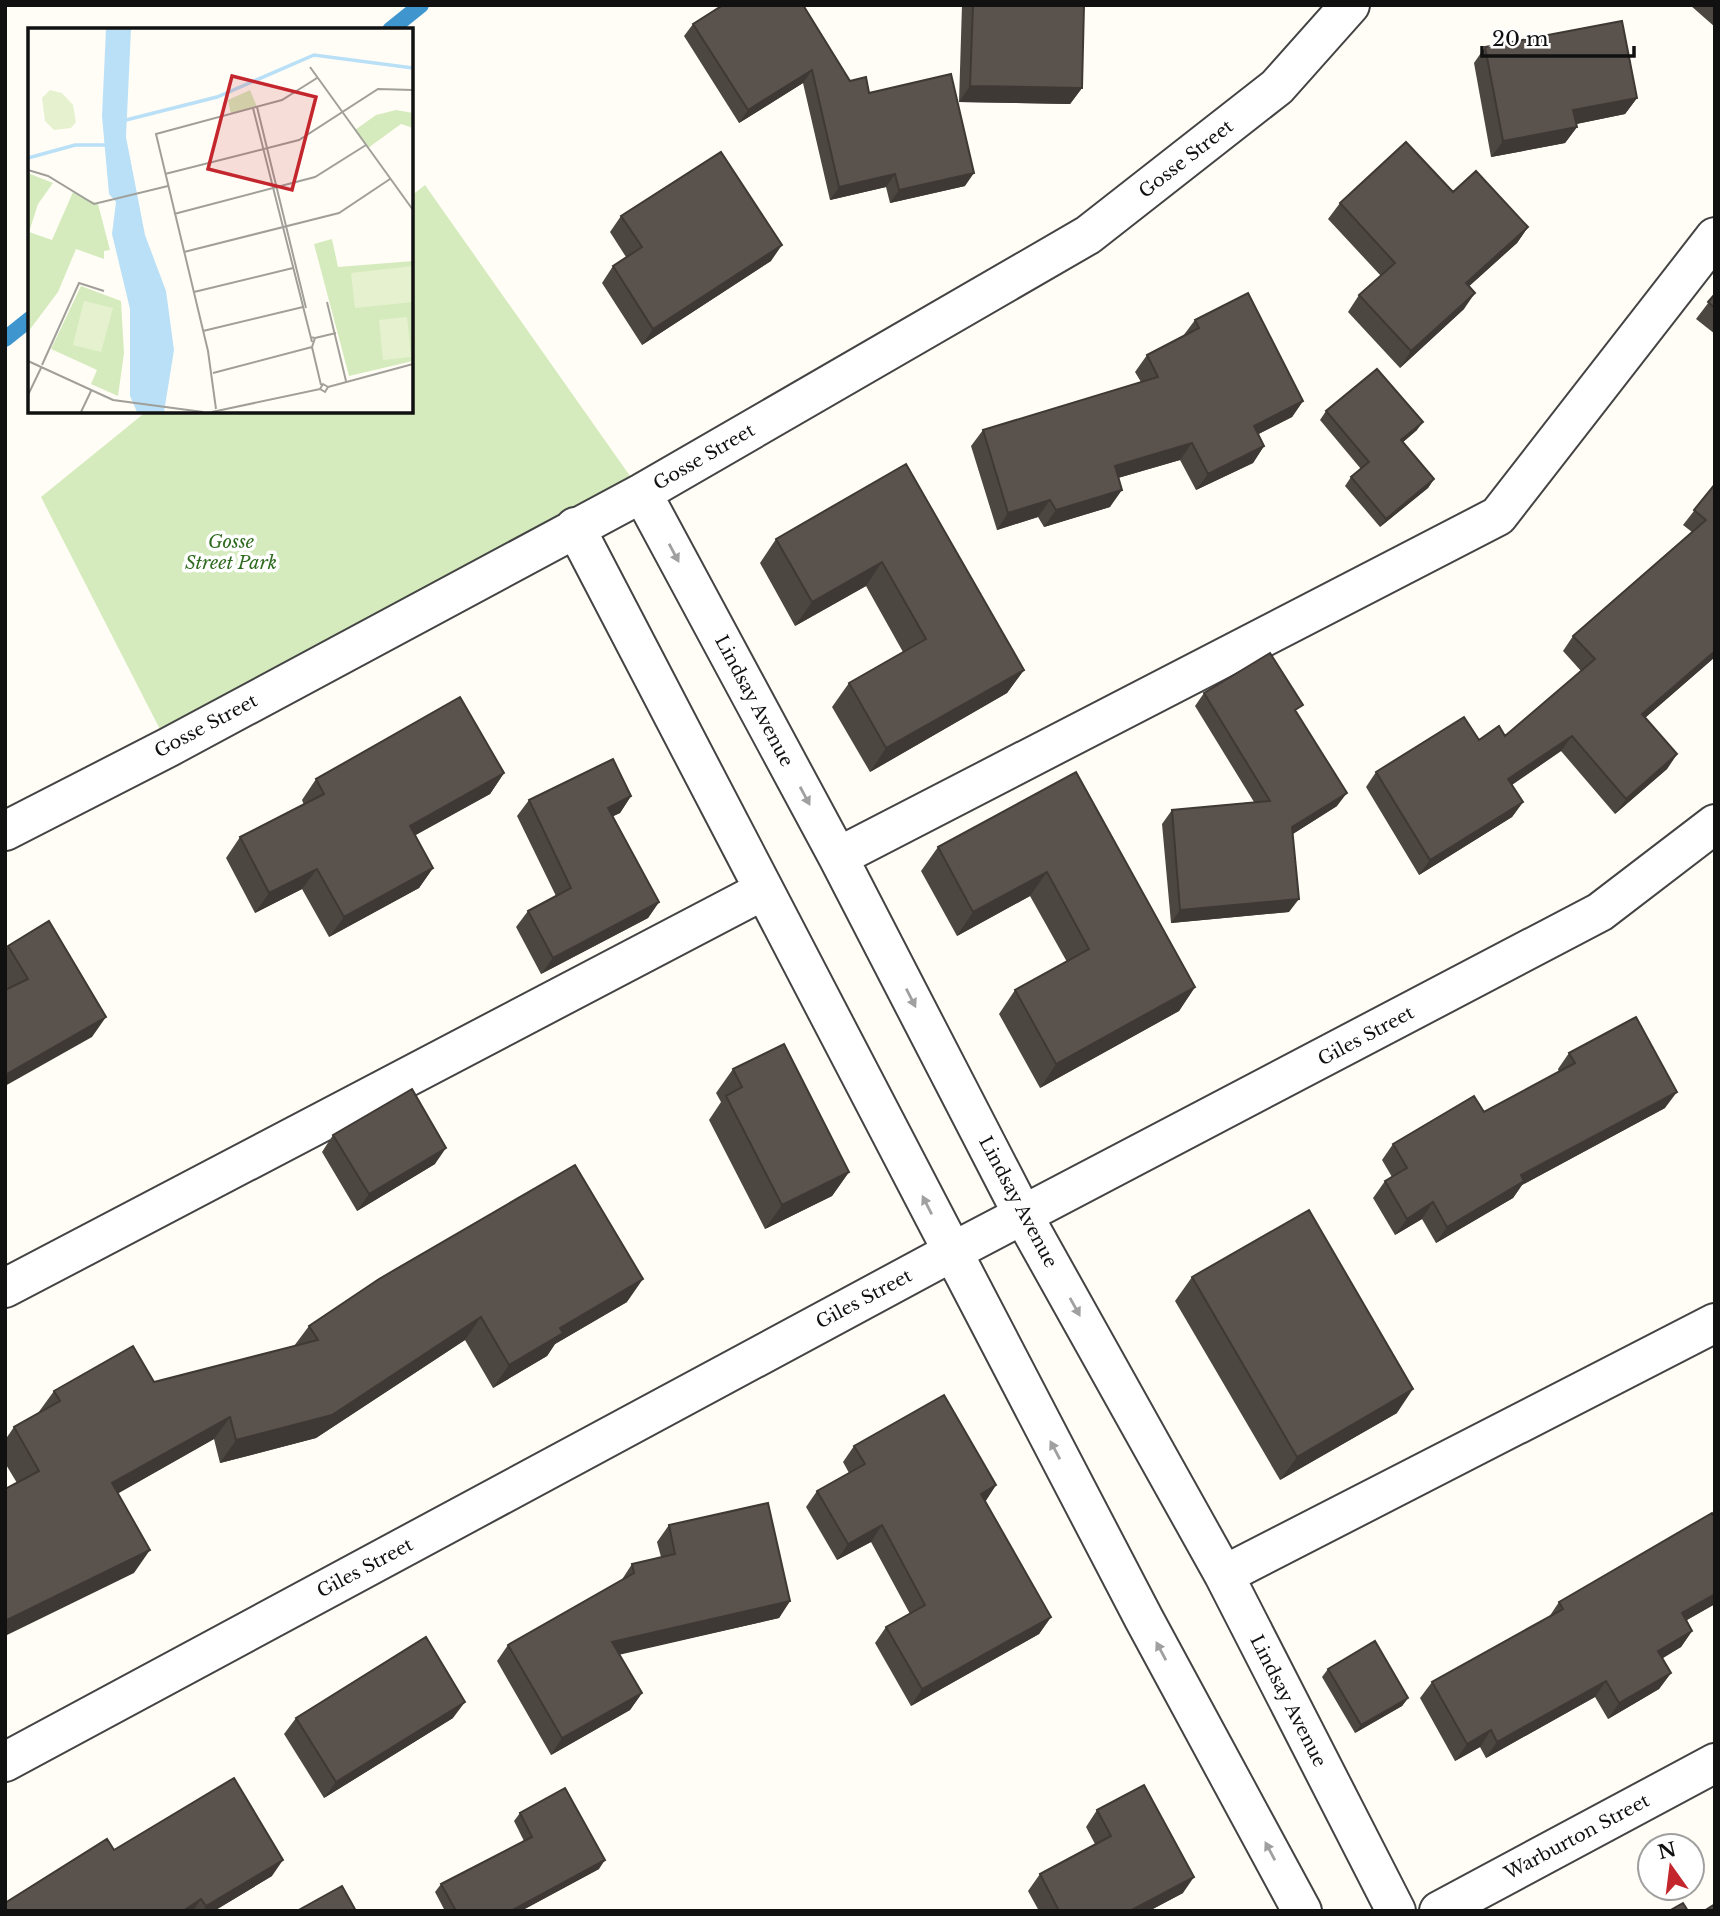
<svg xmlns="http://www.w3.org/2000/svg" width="1720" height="1916" font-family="'Libre Baskerville',serif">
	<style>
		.green { fill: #d5ebbd }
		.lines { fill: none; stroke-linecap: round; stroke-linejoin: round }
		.stream { stroke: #3f96cf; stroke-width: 16 }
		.minor-casing { stroke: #444; stroke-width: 42 }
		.minor { stroke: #fff; stroke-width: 38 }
		.wall { fill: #4d4742 }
		.shaded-wall { fill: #3f3936 }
		.building { fill: #5a524d; stroke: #3f3936; stroke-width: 2 }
		.oneway { fill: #a0a0a0 }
		.labels { text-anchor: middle; stroke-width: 7; stroke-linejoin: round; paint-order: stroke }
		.street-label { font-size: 18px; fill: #111; stroke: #fff }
		.park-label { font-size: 18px; font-style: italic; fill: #2f6b1f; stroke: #fff }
		.inset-river { fill: none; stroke: #b9e0f7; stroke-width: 3.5 }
		.inset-road { fill: none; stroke: #a09f9a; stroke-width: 2 }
		.view { fill: #c4262e; fill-opacity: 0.15; stroke: #c4262e; stroke-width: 3.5 }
		.inset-edge { fill: none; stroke: #111; stroke-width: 3.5 }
	</style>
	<rect width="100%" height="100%" fill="#fffdf5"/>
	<path class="green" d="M425 185 642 493 169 747 41 497 147 411H411V196Z"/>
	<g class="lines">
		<path class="stream" d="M390 30 421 5
			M5 339 30 319"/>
		<g class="minor-casing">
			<path id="minor" d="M642 493 838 857 1024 1217 1224 1575 1396 1911
				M575 527 1144 1619 1302 1911
				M5 831 169 747 642 493 1088 235 1277 87 1350 5
				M838 857 1498 516 1715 237
				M5 1288 764 890
				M1224 1575 1715 1323
				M5 1762 952 1252 1600 912 1715 824
				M1439 1911 1715 1763"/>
		</g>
		<use href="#minor" class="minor"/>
	</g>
	<path class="wall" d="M962 5H1084L1082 88 1070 104 959 102Z
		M1690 5H1715V27Z
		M693 24 850 81 869 93 965 186 890 203 886 187 830 200 803 83 739 123 684 36Z
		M1485 47 1637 98 1625 114 1576 124 1577 127 1565 143 1491 157 1474 63Z
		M1453 192 1528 227 1517 243 1469 286 1464 309 1400 368 1348 312 1359 295 1381 276 1328 219 1340 203Z
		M621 216 771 261 642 345 602 283 613 266 626 257 610 232Z
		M1715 294V334L1696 319Z
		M1195 320 1303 401 1292 417 1258 434 1264 446 1253 463 1196 490 1180 460 1118 478 1110 507 1044 527 1038 517 997 530 971 446 983 430 1141 382 1135 372 1147 355 1183 336Z
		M1326 411 1417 430 1403 442 1434 479 1428 488 1380 527 1345 486 1351 477 1361 469 1320 420Z
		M906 464 1024 670 1007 693 870 772 832 707 849 683 903 652 866 586 795 626 760 563 776 539Z
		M1715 484V657L1645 718 1677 754 1667 769 1615 814 1561 751 1512 785 1523 802 1512 817 1419 875 1366 787 1376 772 1479 740 1505 736 1581 671 1563 651 1573 636 1692 532 1683 525Z
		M1204 693 1297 713 1337 806 1293 834 1289 912 1171 923 1162 824 1172 810 1254 802 1195 706Z
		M1076 772 1195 987 1179 1011 1040 1088 999 1014 1015 990 1067 962 1030 896 957 936 921 871 938 847Z
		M504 773 490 794 415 835 433 868 419 888 329 937 302 889 255 913 226 858 240 837 304 805 302 800 316 779Z
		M631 796 620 813 613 816 659 902 648 918 541 974 516 927 528 911 556 896 517 816 529 800Z
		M8 946 92 1037 8 989 5 984V950Z
		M1569 1053 1665 1108 1522 1185 1513 1198 1436 1243 1422 1219 1395 1235 1373 1198 1385 1181 1392 1177 1382 1160 1393 1144 1484 1112 1559 1072 1558 1069Z
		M733 1069 849 1172 832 1196 765 1229 709 1120 721 1102 716 1093Z
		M333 1135 435 1164 357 1211 322 1152Z
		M1192 1277 1397 1413 1280 1480 1175 1301Z
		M627 1302 555 1344 547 1356 493 1388 465 1340 316 1438 220 1463 214 1439 118 1493 134 1573 17 1483 5 1463V1440L14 1427 38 1413 54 1391 154 1382 294 1346 309 1326Z
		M854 1446 996 1485 985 1502 1051 1617 1039 1634 911 1706 875 1643 886 1627 910 1614 871 1542 837 1560 806 1507 817 1491 849 1473 843 1462Z
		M1715 1517V1604L1687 1620 1692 1631 1681 1647 1662 1658 1671 1673 1659 1689 1608 1719 1595 1697 1486 1758 1480 1747 1455 1761 1420 1698 1432 1682 1549 1617 1559 1602Z
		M669 1525 790 1601 779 1618 619 1654 642 1693 630 1710 551 1755 497 1661 508 1645 621 1581 632 1564 661 1557 657 1542Z
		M1328 1669 1408 1698 1402 1706 1355 1733 1322 1677Z
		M296 1718H453L324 1798 284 1734Z
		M1097 1810 1183 1893 1149 1911H1039L1028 1891 1040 1874 1095 1844 1086 1827Z
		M520 1813 599 1869 521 1911H445L435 1892 441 1884 524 1841 514 1821Z
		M114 1850 272 1876 214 1911H5Z"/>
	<path class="shaded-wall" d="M812 70 803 83 739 123 748 110Z
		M970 86 1082 88 1070 104 959 102Z
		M1637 98 1625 114 1562 127 1573 110Z
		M1577 127 1565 143 1491 157 1503 141Z
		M974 173 965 186 890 203 899 190Z
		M895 174 886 187 830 200 839 187Z
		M1528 227 1517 243 1455 299 1466 283Z
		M782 245 771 261 642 345 653 329Z
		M1475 293 1464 309 1400 368 1411 351Z
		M1303 401 1292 417 1243 442 1254 426Z
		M1423 422 1417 430 1395 449 1401 440Z
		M1192 443 1180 460 1104 482 1115 466Z
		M1264 446 1253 463 1196 490 1208 474Z
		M1434 479 1428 488 1380 527 1386 519Z
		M1122 490 1110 507 1044 527 1056 510Z
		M1050 500 1038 517 997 530 1008 513Z
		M882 562 866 586 795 626 812 602Z
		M1715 651V657L1632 729 1642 714Z
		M1024 670 1007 693 870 772 886 748Z
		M1572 736 1561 751 1498 794 1508 779Z
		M1677 754 1667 769 1615 814 1626 799Z
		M504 773 490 794 396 846 410 826Z
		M1347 793 1337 806 1283 840 1292 827Z
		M631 796 620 813 597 824 608 808Z
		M1523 802 1512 817 1419 875 1430 860Z
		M433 868 419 888 329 937 344 917Z
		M317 869 302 889 255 913 269 893Z
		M1047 872 1030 896 957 936 973 912Z
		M1299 899 1289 912 1171 923 1180 910Z
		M659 902 648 918 541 974 553 958Z
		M1195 987 1179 1011 1040 1088 1056 1064Z
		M106 1017 92 1037 5 1086V1075Z
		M1677 1092 1665 1108 1522 1185 1513 1198 1436 1243 1447 1227 1521 1175Z
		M446 1148 435 1164 357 1211 369 1194Z
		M849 1172 832 1196 765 1229 782 1205Z
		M1433 1202 1422 1219 1395 1235 1407 1219Z
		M643 1279 627 1302 555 1344 547 1356 493 1388 509 1365 560 1328Z
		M481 1317 465 1340 316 1438 220 1463 236 1440Z
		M1413 1389 1397 1413 1280 1480 1297 1457Z
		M230 1417 214 1439 96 1506 112 1483Z
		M996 1485 985 1502 981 1494Z
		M882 1525 871 1542 837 1560 848 1544Z
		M150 1550 134 1573 5 1636V1621Z
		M1715 1594V1604L1671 1629 1682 1613Z
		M790 1601 779 1618 601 1659 612 1642Z
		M1051 1617 1039 1634 911 1706 922 1689Z
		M1692 1631 1681 1647 1647 1668 1658 1651Z
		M1671 1673 1659 1689 1608 1719 1619 1703Z
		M1606 1681 1595 1697 1486 1758 1497 1742Z
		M642 1693 630 1710 551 1755 562 1738Z
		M1408 1698 1402 1706 1355 1733 1361 1725Z
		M465 1702 453 1718 324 1798 336 1782Z
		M1491 1730 1480 1747 1455 1761 1467 1744Z
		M283 1860 272 1876 214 1911H203L206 1906Z
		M605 1860 599 1869 521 1911H511Z
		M1194 1877 1183 1893 1149 1911H1130Z
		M201 1899 193 1911H183Z"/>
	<path class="building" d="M723 5H803L850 81 866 77 869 93 951 74 974 173 899 190 895 174 839 187 812 70 748 110 693 24Z
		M973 5H1084L1082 88 970 86Z
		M1622 21 1637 98 1573 110 1577 127 1503 141 1485 47Z
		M1406 142 1453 192 1476 171 1528 227 1466 283 1475 293 1411 351 1359 295 1395 263 1340 203Z
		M721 152 782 245 653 329 613 266 642 247 621 216Z
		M1248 293 1303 401 1254 426 1264 446 1208 474 1192 443 1115 466 1122 490 1056 510 1050 500 1008 513 983 430 1158 377 1147 355 1199 328 1195 320Z
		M1715 294V308L1708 302Z
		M1377 369 1423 422 1401 440 1434 479 1386 519 1351 477 1369 462 1326 411Z
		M906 464 1024 670 886 748 849 683 926 639 882 562 812 602 776 539Z
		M1715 484V651L1642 714 1677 754 1626 799 1572 736 1508 779 1523 802 1430 860 1376 772 1464 717 1479 740 1499 726 1505 736 1595 659 1573 636 1706 520 1694 510Z
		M1270 653 1303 705 1295 710 1347 793 1292 827 1299 899 1180 910 1172 810 1270 801 1204 693Z
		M460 697 504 773 410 826 433 868 344 917 317 869 269 893 240 837 324 794 316 779Z
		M613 759 631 796 608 808 659 902 553 958 528 911 571 888 529 800Z
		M1076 772 1195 987 1056 1064 1015 990 1089 949 1047 872 973 912 938 847Z
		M49 921 106 1017 5 1075V990L28 979 8 946Z
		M1636 1017 1677 1092 1521 1175 1524 1181 1447 1227 1433 1202 1407 1219 1385 1181 1407 1168 1393 1144 1474 1096 1484 1112 1575 1063 1569 1053Z
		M784 1044 849 1172 782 1205 726 1096 742 1087 733 1069Z
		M412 1089 446 1148 369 1194 333 1135Z
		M575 1165 643 1279 560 1328 563 1333 509 1365 481 1317 332 1415 236 1440 230 1417 112 1483 150 1550 5 1621V1489L39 1471 14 1427 60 1401 54 1391 133 1346 154 1382 318 1340 309 1326 379 1279Z
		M1309 1210 1413 1389 1297 1457 1192 1277Z
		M944 1395 996 1485 981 1494 1051 1617 922 1689 886 1627 925 1605 882 1525 848 1544 817 1491 865 1464 854 1446Z
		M768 1503 790 1601 612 1642 642 1693 562 1738 508 1645 634 1573 632 1564 675 1554 669 1525Z
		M1712 1513 1715 1517V1594L1682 1613 1692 1631 1658 1651 1671 1673 1619 1703 1606 1681 1497 1742 1491 1730 1467 1744 1432 1682 1563 1609 1559 1602Z
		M426 1637 465 1702 336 1782 296 1718Z
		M1375 1641 1408 1698 1361 1725 1328 1669Z
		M234 1778 283 1860 206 1906 201 1899 183 1911H5V1903L107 1839 114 1850Z
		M1144 1785 1194 1877 1130 1911H1059L1040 1874 1111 1836 1097 1810Z
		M565 1788 605 1860 511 1911H456L441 1884 532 1837 520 1813Z
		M342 1886 356 1911H297Z
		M1683 1903 1688 1911H1669Z
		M1715 1904V1911H1704Z"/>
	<defs><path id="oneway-solid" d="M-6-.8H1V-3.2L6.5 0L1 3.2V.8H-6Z" transform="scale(1.75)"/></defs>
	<g class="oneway">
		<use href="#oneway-solid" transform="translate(674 553) rotate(62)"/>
		<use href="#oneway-solid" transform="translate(805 796) rotate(62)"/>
		<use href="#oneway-solid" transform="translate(911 998) rotate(63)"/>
		<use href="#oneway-solid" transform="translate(927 1205) rotate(-117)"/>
		<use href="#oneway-solid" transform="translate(1075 1307) rotate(61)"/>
		<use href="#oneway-solid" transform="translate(1055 1450) rotate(-118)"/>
		<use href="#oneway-solid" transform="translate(1161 1651) rotate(-118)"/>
		<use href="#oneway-solid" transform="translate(1270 1851) rotate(-118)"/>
	</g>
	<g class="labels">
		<g class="street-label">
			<text transform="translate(1186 159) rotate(-38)" y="6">Gosse Street</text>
			<text transform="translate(704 457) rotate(-30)" y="6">Gosse Street</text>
			<text transform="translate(754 701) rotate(62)" y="6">Lindsay Avenue</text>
			<text transform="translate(206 726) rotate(-28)" y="6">Gosse Street</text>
			<text transform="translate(1366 1036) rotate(-28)" y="6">Giles Street</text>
			<text transform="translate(1018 1202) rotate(62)" y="6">Lindsay Avenue</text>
			<text transform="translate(864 1299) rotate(-28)" y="6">Giles Street</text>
			<text transform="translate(365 1568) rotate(-28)" y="6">Giles Street</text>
			<text transform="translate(1288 1701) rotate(63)" y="6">Lindsay Avenue</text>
			<text transform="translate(1577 1837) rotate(-28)" y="6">Warburton Street</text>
		</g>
		<g class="park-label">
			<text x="231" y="548">Gosse<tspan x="231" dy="21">Street Park</tspan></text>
		</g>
	</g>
	<g transform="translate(28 28)">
		<rect width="385" height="385" fill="#fffdf5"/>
		<path d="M222 62 229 79 203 86 200 72ZM368 82 385 85V100L373 96 340 120 327 102 348 87ZM0 145 25 155 10 176 1 204 24 212 45 164 70 176 82 222 76 223V231L48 221 30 264 0 304ZM304 211 310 239 385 233V333L321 348 286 216ZM53 258 93 273 96 325 90 368 63 356 69 342 23 321Z" fill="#d5ebbd"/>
		<path d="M22 62 34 65 45 77 48 94 43 100 26 102 17 93 14 70ZM385 238V274L327 280 323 245ZM56 273 85 280 73 324 45 317ZM379 289 383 329 355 332 351 292Z" fill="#e6f2cf"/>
		<path d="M78 1H103L98 109 117 207 138 263 146 322 136 384H109L102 368V281L84 206 88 174 81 166 74 88Z" fill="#b9e0f7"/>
		<path class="inset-river" d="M94 93 189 69 286 27 385 40M0 130 47 117H81"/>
		<path class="inset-road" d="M282 39 385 182M229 79 278 280M225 80 284 314M0 115V140M0 142 20 148 66 176 140 158M137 146 271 112 350 61 385 62M146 186 287 149 338 117M156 224 311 185 362 151M166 264 265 240M299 274 318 353M175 303 275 279M282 309 287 310 284 319 293 357M287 310 308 305M0 333 85 372 175 384M14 337 51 255 76 263M185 345 284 319M300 359 385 336M0 367 13 340M188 381 180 323 128 106 254 72 289 50M53 384 63 363M184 384 292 361 297 364 300 359 295 356 292 361"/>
		<path class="view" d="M204 48 288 69 264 162 180 141Z"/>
		<rect width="385" height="385" class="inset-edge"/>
	</g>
	<rect width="1720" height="1916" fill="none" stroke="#111111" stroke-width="14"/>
	<g transform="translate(1671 1867) rotate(346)"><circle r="33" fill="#ffffff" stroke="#a0a0a0" stroke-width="2"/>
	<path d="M0-5L12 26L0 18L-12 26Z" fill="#c4262e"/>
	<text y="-10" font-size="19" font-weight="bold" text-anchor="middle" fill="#111111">N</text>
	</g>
	<path d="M1482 46v10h152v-10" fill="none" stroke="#111111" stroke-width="3.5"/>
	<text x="1492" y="46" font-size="21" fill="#111111" stroke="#ffffff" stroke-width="5" paint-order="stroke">20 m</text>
</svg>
